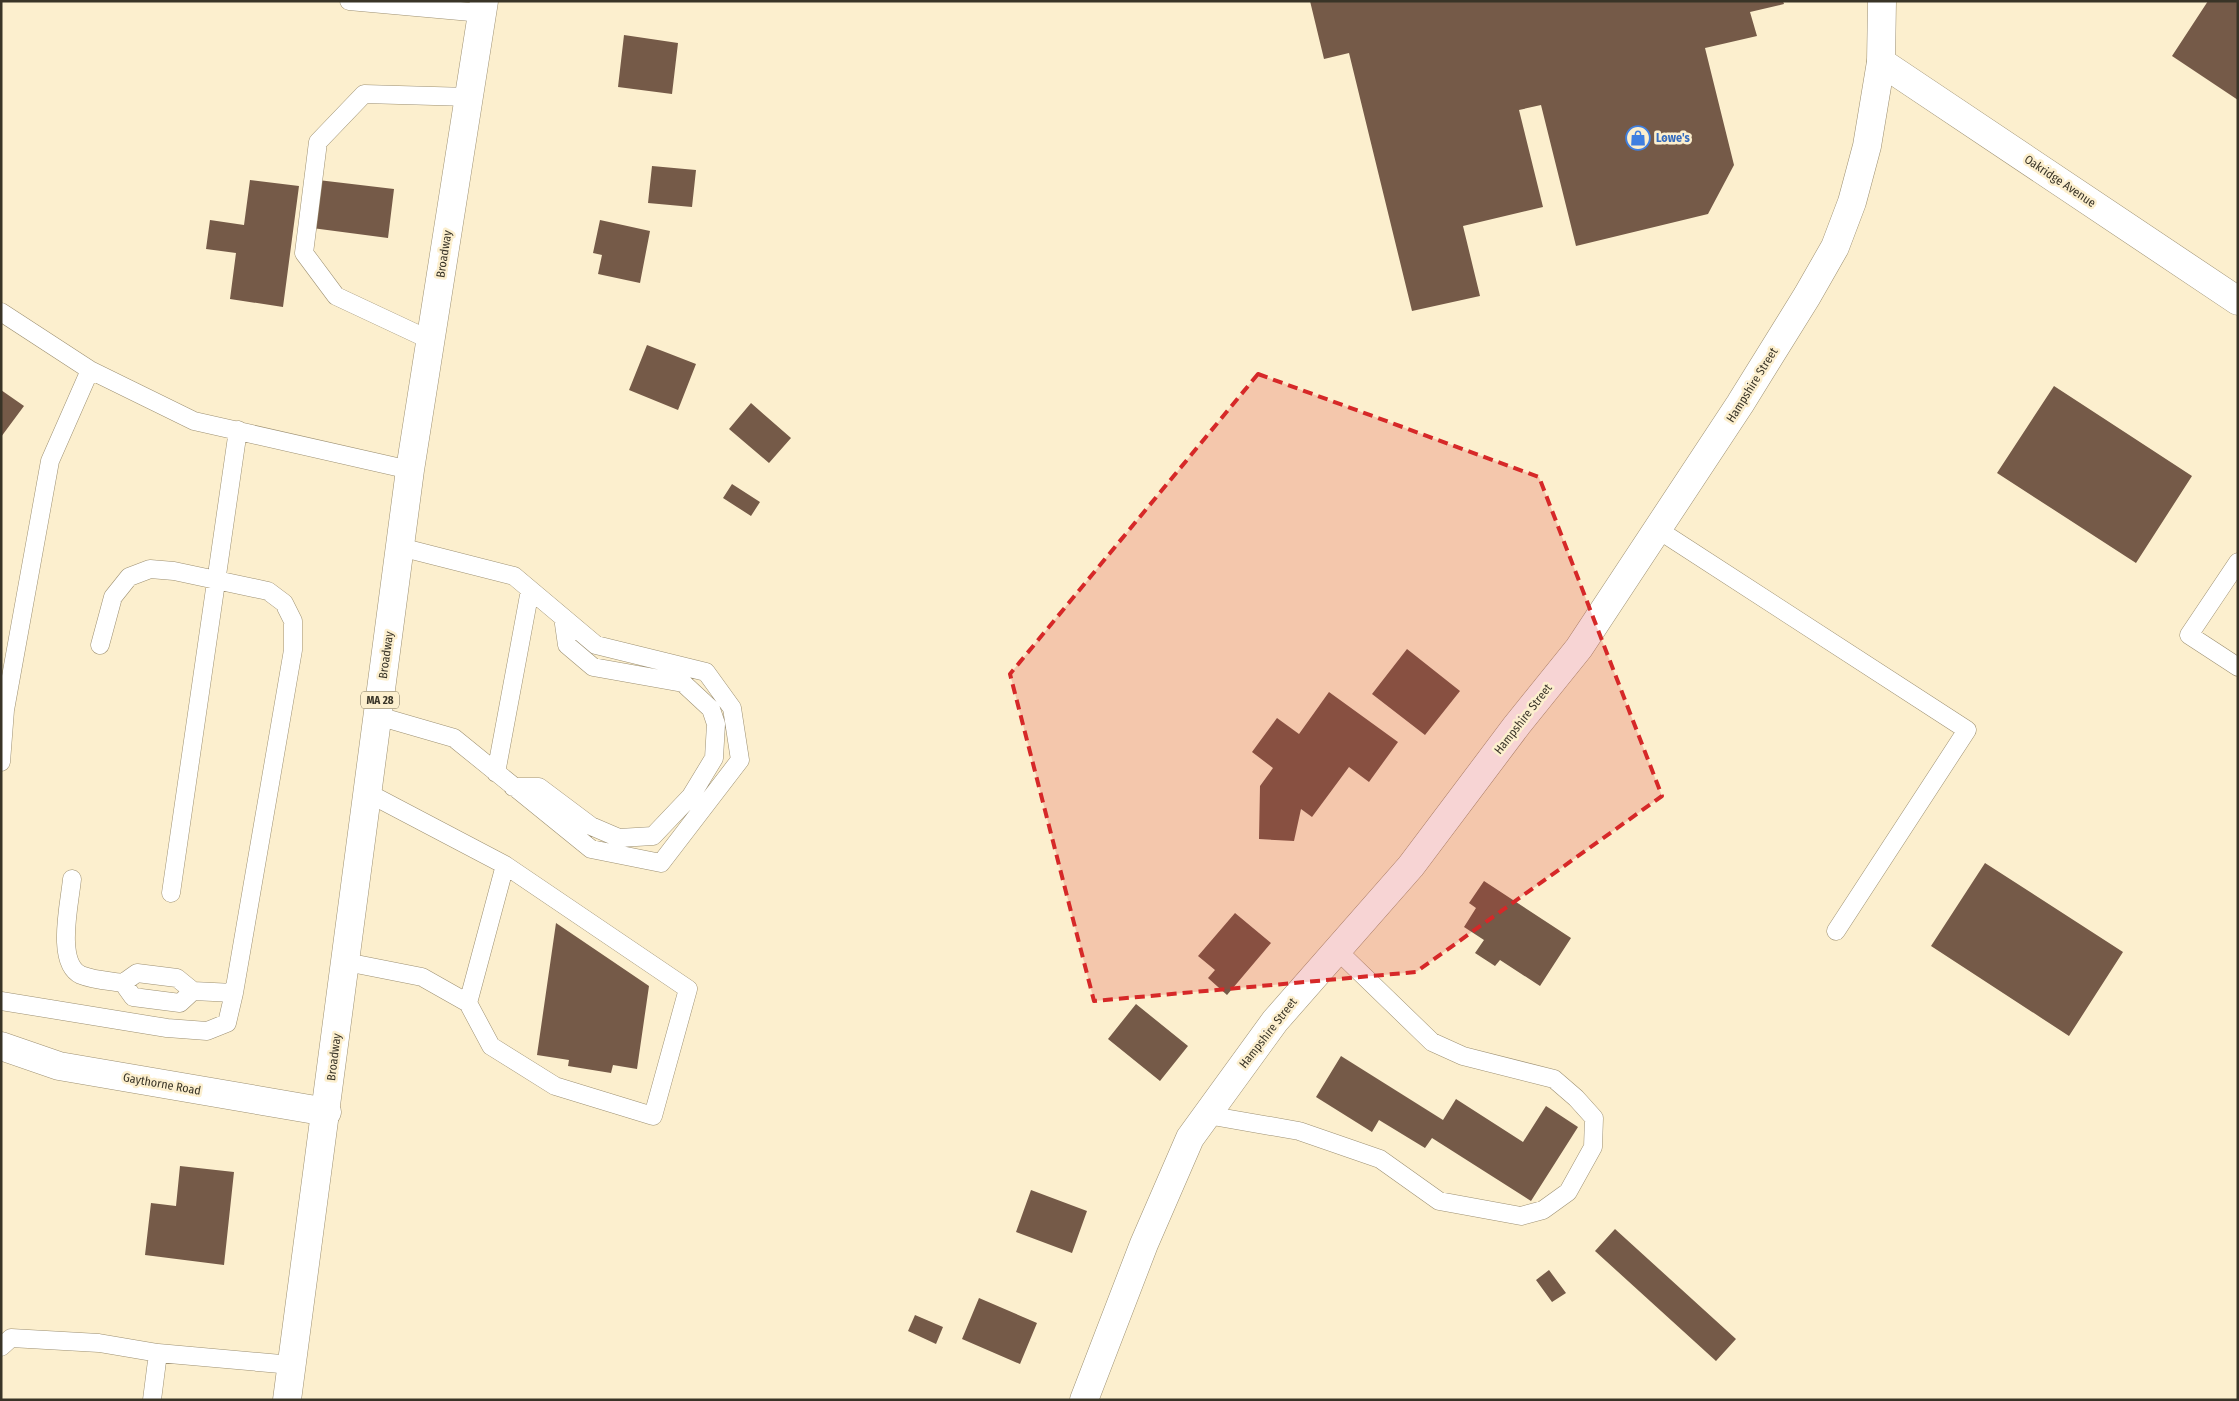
<svg xmlns="http://www.w3.org/2000/svg" width="2239" height="1401" font-family="'Fira Sans Condensed',sans-serif">
	<style>
		.building { fill: #755a48 }
		.lines { fill: none; stroke-linecap: round; stroke-linejoin: round }
		.service-casing { stroke: #9d9072; stroke-width: 19 }
		.minor-casing { stroke: #9d9072; stroke-width: 29 }
		.tertiary-casing { stroke: #9d9072; stroke-width: 29 }
		.primary-casing { stroke: #9d9072; stroke-width: 29 }
		.service { stroke: #fff; stroke-width: 18 }
		.minor { stroke: #fff; stroke-width: 28 }
		.tertiary { stroke: #fff; stroke-width: 28 }
		.primary { stroke: #fff; stroke-width: 28 }
		.marked { fill: #d62828; fill-opacity: 0.2; stroke: #d62828; stroke-width: 4; stroke-dasharray: 10 6; stroke-linejoin: round }
		.labels { text-anchor: middle; stroke-width: 5; stroke-linejoin: round; paint-order: stroke }
		.shield { fill: #fcefce; stroke: #746c59; stroke-width: 1 }
		.shield-label { font-size: 11px; font-weight: bold; fill: #393427 }
		.shop-label { font-size: 12px; font-weight: bold; fill: #366cbe; stroke: #fcefce; text-anchor: start }
		.street-label { font-size: 12px; fill: #393427; stroke: #fcefce }
	</style>
	<rect width="100%" height="100%" fill="#fcefce"/>
	<path class="building" d="M1310 1H1783L1784 4 1750 12 1757 36 1705 48 1734 165 1708 214 1576 246 1541 105 1519 110 1543 207 1463 226 1480 296 1412 311 1349 53 1324 59Z
		M2208 1H2238V100L2172 56Z
		M624 35 678 43 672 94 618 87Z
		M652 166 696 170 692 207 648 203Z
		M250 180 299 186 283 307 230 299 236 253 206 249 210 220 244 225Z
		M318 180 394 189 388 238 312 228Z
		M600 220 650 231 640 283 598 274 602 255 593 253Z
		M647 345 696 364 678 410 629 390Z
		M2054 386 2192 476 2136 563 1997 473Z
		M1 390 24 406 1 437Z
		M751 403 791 438 769 463 729 429Z
		M732 484 760 502 751 516 723 498Z
		M1407 649 1460 691 1425 735 1372 694Z
		M1329 692 1398 742 1369 782 1349 767 1312 817 1301 809 1294 841 1259 839 1260 786 1273 768 1252 752 1277 718 1299 734Z
		M1985 863 2123 952 2069 1036 1931 946Z
		M1484 881 1571 938 1540 986 1500 960 1495 966 1475 953 1484 940 1464 927 1476 908 1469 903Z
		M1235 913 1271 943 1227 995 1208 978 1215 970 1198 956Z
		M556 923 649 986 637 1069 613 1065 611 1073 568 1066 569 1060 537 1055Z
		M1136 1004 1188 1046 1160 1081 1108 1039Z
		M1341 1056 1443 1120 1456 1099 1523 1142 1546 1106 1578 1127 1531 1201 1432 1138 1425 1148 1379 1120 1372 1132 1316 1097Z
		M180 1166 234 1172 224 1265 145 1255 151 1203 176 1206Z
		M1031 1190 1087 1211 1072 1253 1016 1232Z
		M1615 1229 1736 1339 1716 1361 1595 1251Z
		M1549 1270 1566 1293 1552 1302 1536 1280Z
		M979 1298 1037 1323 1020 1364 962 1339Z
		M915 1315 943 1327 936 1344 908 1331Z"/>
	<g class="lines">
		<g class="service-casing">
			<path id="service" d="M349 1 482 13
				M1 312 90 370 194 421 410 470
				M430 340 336 296 304 253 318 142 364 94 469 97
				M1657 529 1967 730 1836 931
				M2238 562 2189 635 2238 667
				M378 716 454 738 591 849 661 863 740 760 732 708 706 672 596 645 514 576 400 547
				M1 762 5 710 50 461 90 370
				M496 773 530 590
				M513 787H539L591 826 619 838 653 836 691 796 714 758 716 724 711 709 683 683 593 667 567 645 563 617
				M72 879C70 902 55 963 81 975 93 980 110 981 123 983L137 973 177 978 193 991 234 993
				M171 893 238 430
				M346 962 422 977 468 1003 491 1046 555 1086 653 1116 688 989 505 865 368 793
				M123 983 133 997 180 1003 193 991
				M1 1001 167 1028 207 1031 227 1023 234 993 293 650V621L284 603 268 591 174 571 150 569 129 577 113 597 100 645
				M468 1003 505 865
				M1207 1115 1299 1131 1380 1159 1439 1201 1521 1216 1543 1210 1568 1192 1593 1147 1594 1118 1576 1098 1554 1079 1463 1056 1432 1042 1337 950
				M1 1347 11 1338 99 1343 158 1353
				M152 1400 158 1353 292 1365"/>
		</g>
		<g class="minor-casing">
			<path id="minor" d="M1881 62 2238 301
				M1 1046 59 1066 327 1112"/>
		</g>
		<g class="tertiary-casing">
			<path id="tertiary" d="M1084 1400 1144 1244 1190 1138 1275 1021 1411 866 1517 725 1579 648 1740 404 1807 296 1835 247 1852 202 1867 146 1881 62 1882 1"/>
		</g>
		<g class="primary-casing">
			<path id="primary" d="M287 1400 410 470 484 1"/>
		</g>
		<use href="#service" class="service"/>
		<use href="#minor" class="minor"/>
		<use href="#tertiary" class="tertiary"/>
		<use href="#primary" class="primary"/>
	</g>
	<path class="marked" d="M1258 374 1539 477 1662 796 1416 972 1094 1001 1010 674Z"/>
	<defs>
		<g id="shop-ring" transform="scale(1.25)"><circle r="9.5" fill="#fcefce" stroke="#3f7fe0" stroke-width="1.5"/><path d="M-5-2.5h2.3a2.7 3.5 0 0 1 5.4 0H5L5.5 6h-11ZM-1.5-2.5h3a1.5 2.3 0 0 0-3 0Z" fill="#3f7fe0"/></g>
	</defs>
	<g fill-rule="evenodd">
		<use href="#shop-ring" x="1638" y="138"/>
	</g>
	<g class="labels">
		<rect class="shield" x="361" y="691.5" width="38" height="17" rx="4"/>
		<g class="shield-label">
			<text x="380" y="704">MA 28</text>
		</g>
		<g class="shop-label">
			<text x="1656" y="142">Lowe's</text>
		</g>
		<g class="street-label">
			<text transform="translate(2060 181) rotate(34)" y="4">Oakridge Avenue</text>
			<text transform="translate(444 254) rotate(-81)" y="4">Broadway</text>
			<text transform="translate(1752 385) rotate(-58)" y="4">Hampshire Street</text>
			<text transform="translate(386 655) rotate(-82)" y="4">Broadway</text>
			<text transform="translate(1523 719) rotate(-52)" y="4">Hampshire Street</text>
			<text transform="translate(1268 1033) rotate(-52)" y="4">Hampshire Street</text>
			<text transform="translate(334 1057) rotate(-83)" y="4">Broadway</text>
			<text transform="translate(162 1084) rotate(10)" y="4">Gaythorne Road</text>
		</g>
	</g>
	<rect width="2239" height="1401" fill="none" stroke="#393427" stroke-width="5"/>
</svg>
